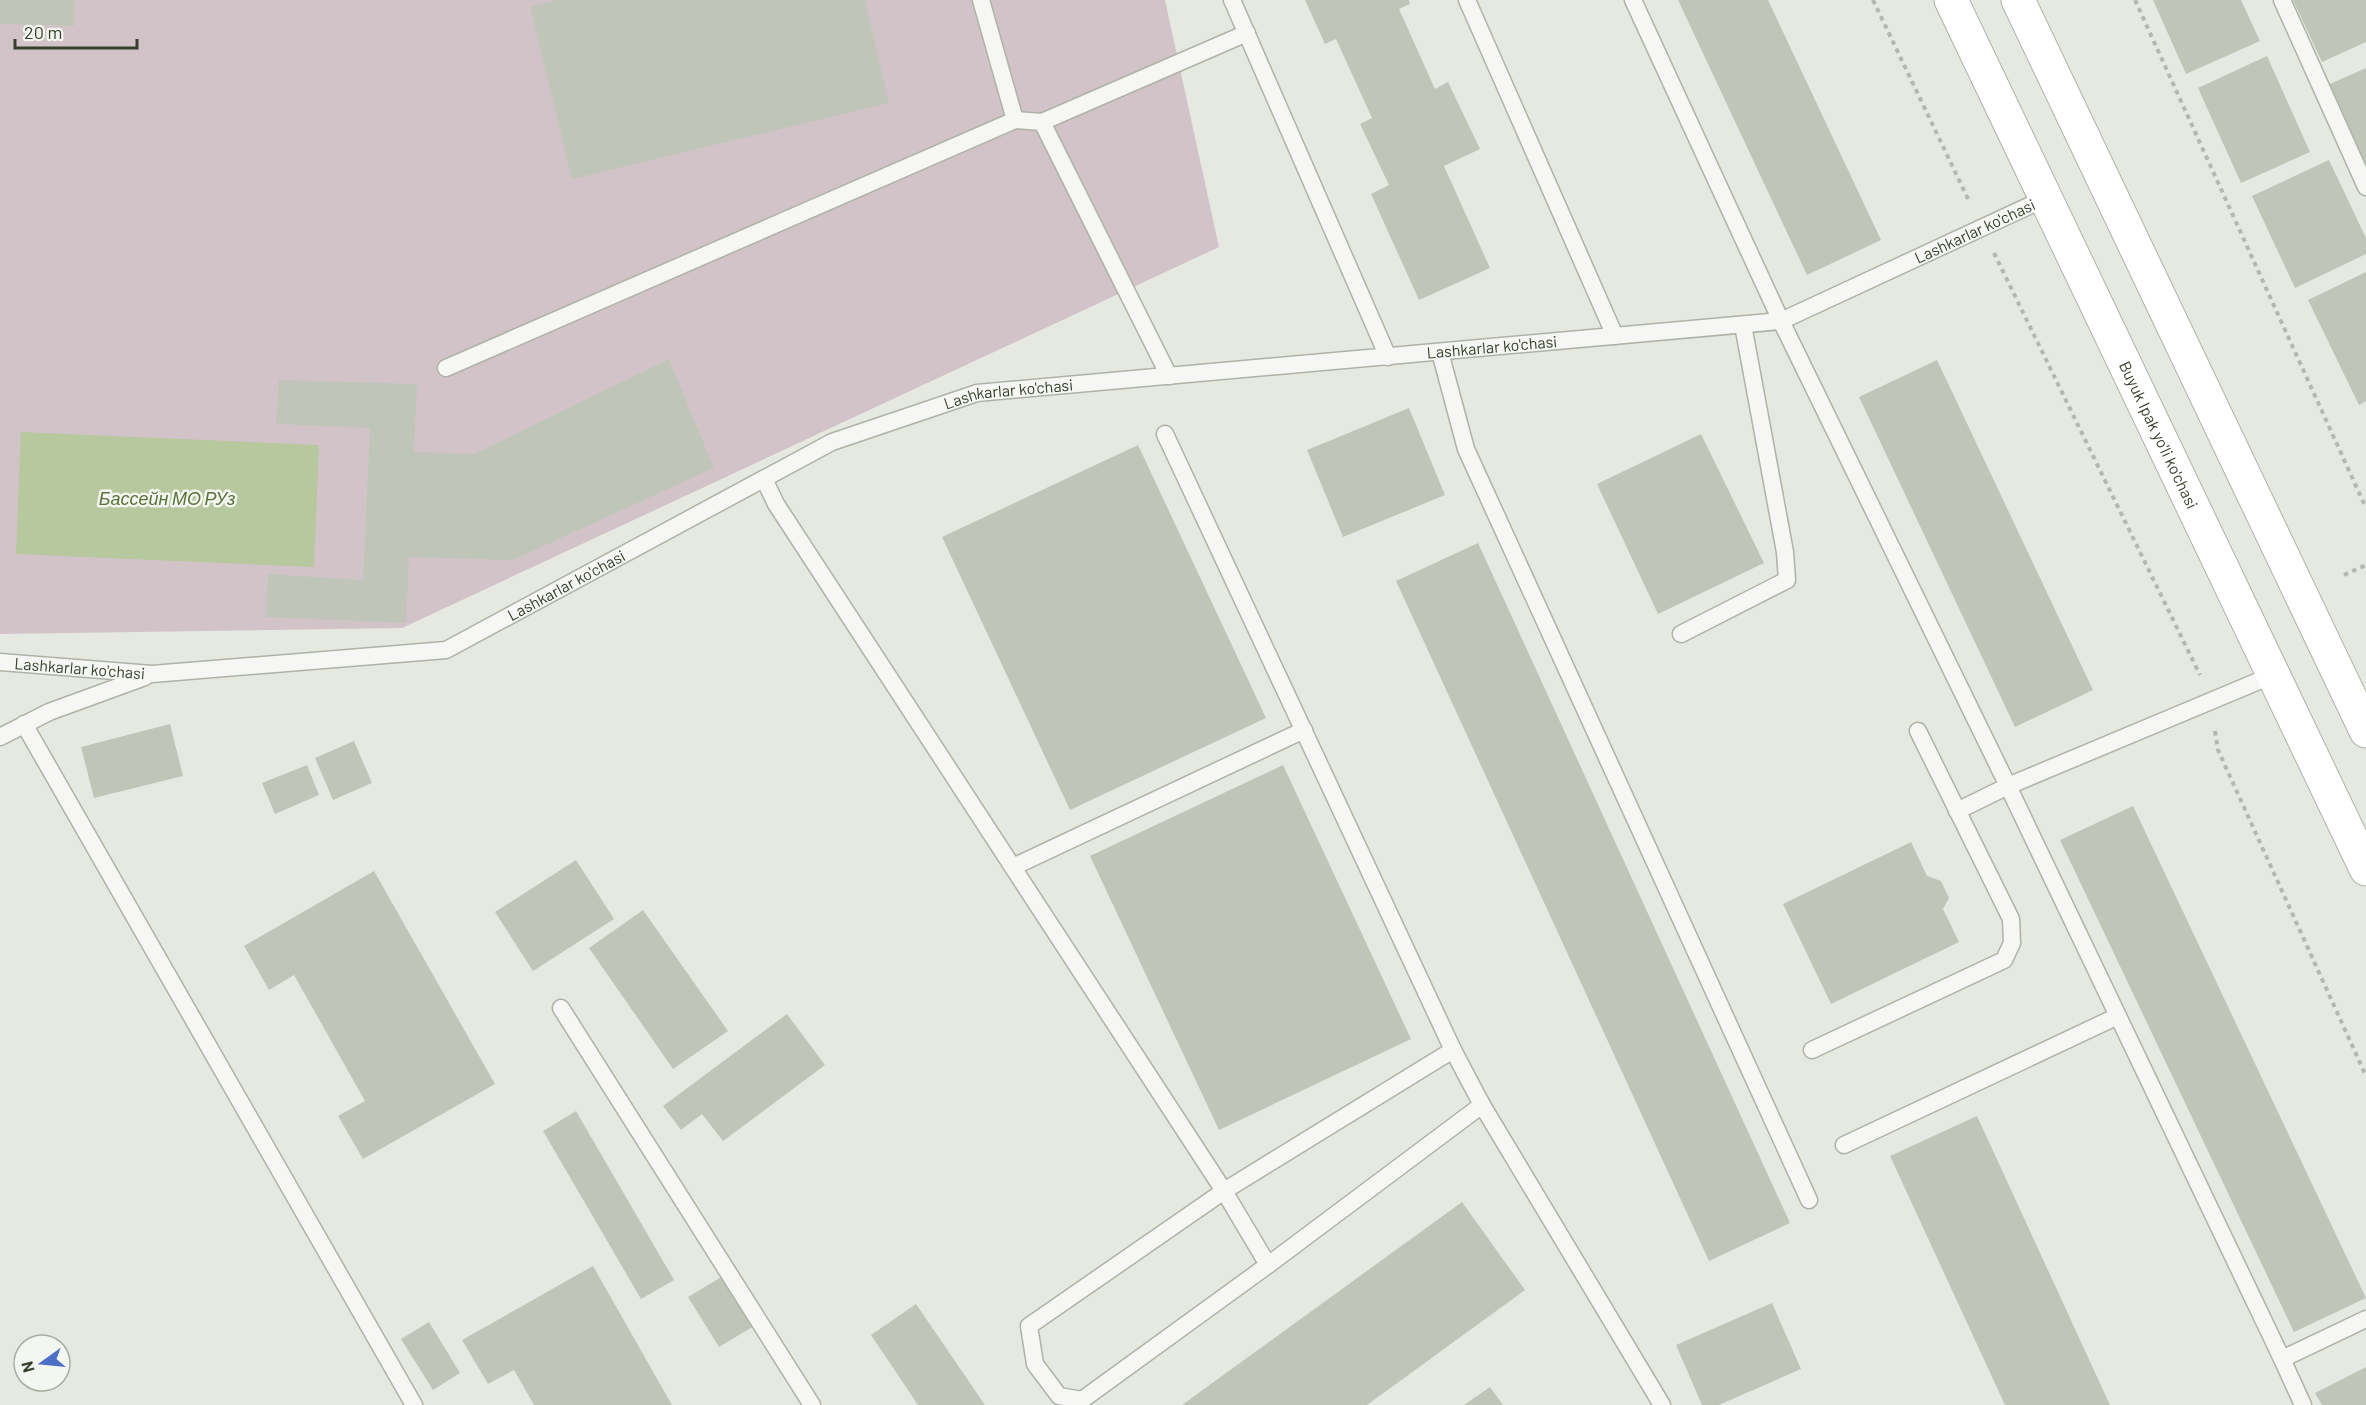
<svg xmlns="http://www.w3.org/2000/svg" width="2366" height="1405" font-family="Barlow,sans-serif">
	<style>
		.green { fill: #d2c3c9 }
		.water { fill: #b7c79e }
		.building { fill: #bfc6b9 }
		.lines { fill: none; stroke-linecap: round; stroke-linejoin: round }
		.service-casing { stroke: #adb3a6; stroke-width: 19 }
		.secondary-casing { stroke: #adb3a6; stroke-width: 35 }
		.path { stroke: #b4b9af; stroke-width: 4; stroke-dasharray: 4.5 4.5; stroke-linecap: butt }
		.service { stroke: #f6f7f4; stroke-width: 16 }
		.secondary { stroke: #fff; stroke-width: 33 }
		.labels { text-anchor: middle; stroke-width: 5; stroke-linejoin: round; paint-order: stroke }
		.street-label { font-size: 16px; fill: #35402a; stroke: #f4f7f1 }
		.water-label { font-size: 18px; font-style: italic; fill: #587237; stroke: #f4f7f1 }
	</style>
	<rect width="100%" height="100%" fill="#e5e9e1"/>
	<path class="green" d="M0 0H1165L1219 247 402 628 0 634Z"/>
	<path class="water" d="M21 432 319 445 314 567 16 554Z"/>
	<path class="building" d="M0 0H75L74 26 0 24Z
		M557 0H865L889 103 572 179 530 7Z
		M1305 0H1409L1410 4 1399 9 1435 89 1448 82 1480 149 1444 166 1490 268 1419 300 1371 194 1389 185 1360 124 1372 118 1336 39 1325 44Z
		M1678 0H1768L1881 240 1807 275Z
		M2153 0H2241L2260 41 2186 74Z
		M2293 0H2366V42L2322 62Z
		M2267 56 2310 152 2241 183 2198 88Z
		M2366 68V165L2330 84Z
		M2329 160 2366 238V254L2295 288 2252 196Z
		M2366 272V401L2359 405 2308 300Z
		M669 359 714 468 513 560 409 557 406 623 266 617 268 574 363 580 370 428 276 424 279 380 417 384 414 452 474 454Z
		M1937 360 2093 690 2015 727 1859 397Z
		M1409 408 1445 495 1343 537 1307 450Z
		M1701 434 1764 563 1658 614 1597 484Z
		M1138 445 1266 718 1070 810 942 537Z
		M1478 543 1790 1223 1709 1261 1396 581Z
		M170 724 183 776 94 798 81 747Z
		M354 741 372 783 333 800 315 758Z
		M307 765 319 795 275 814 262 783Z
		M1283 765 1411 1039 1219 1130 1090 856Z
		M2133 806 2366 1298 2294 1332 2060 840Z
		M1911 842 1927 876 1941 881 1949 898 1943 909 1959 942 1831 1004 1783 904Z
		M576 860 614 919 533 971 495 912Z
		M374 871 495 1084 363 1159 338 1116 365 1101 294 975 269 990 244 946Z
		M643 910 728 1031 673 1069 589 948Z
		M787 1014 825 1065 723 1141 702 1114 681 1130 663 1106Z
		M576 1111 674 1280 641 1299 543 1131Z
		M1977 1116 2110 1405H2005L1890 1156Z
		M1462 1202 1525 1290 1367 1405H1182Z
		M593 1266 672 1405H534L514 1370 488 1384 462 1340Z
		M723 1276 754 1326 719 1347 688 1297Z
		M1772 1303 1801 1369 1719 1405H1702L1676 1345Z
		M916 1304 985 1405H918L871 1335Z
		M429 1322 460 1373 433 1390 401 1339Z
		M2366 1367V1405H2322L2315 1393Z
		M1490 1387 1503 1405H1464Z"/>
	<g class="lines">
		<g class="service-casing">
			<g id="service">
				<path d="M981 0 1015 120"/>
				<path d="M1232 0 1388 357"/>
				<path d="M1467 0 1615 336"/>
				<path d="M1633 0 1781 321 2008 786 1957 811"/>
				<path d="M2282 0 2366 187"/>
				<path d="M1042 122 1247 33"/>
				<path d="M1440 352 1466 449 1809 1200"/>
				<path d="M446 368 1015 120 1042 122 1169 376"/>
				<path d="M1165 434 1453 1050"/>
				<path d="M764 479 776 504 1224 1191 1029 1326 1035 1364 1059 1396 1082 1400 1268 1265 1224 1191 1453 1050 1482 1105 1662 1405"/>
				<path d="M1681 634 1787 580 1785 552 1743 325"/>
				<path id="s1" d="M0 662 152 674 446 650 832 442 977 393 1781 321 2046 198"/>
				<path d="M2273 675 2008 786 2282 1359"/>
				<path d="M24 724 414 1405"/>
				<path d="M0 737 49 712 145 677"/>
				<path d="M1013 867 1304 730"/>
				<path d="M561 1008 812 1405"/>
				<path d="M1812 1050 2004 960 2012 943 2011 919 1918 731"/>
				<path d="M1844 1145 2118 1016"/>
				<path d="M1268 1265 1482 1105"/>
				<path d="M2303 1405 2282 1359 2366 1319"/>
			</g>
		</g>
		<g class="secondary-casing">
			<g id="secondary">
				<path id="s2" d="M1951 0 2366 869"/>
				<path d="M2018 0 2366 731"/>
			</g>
		</g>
		<path class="path" d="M1873 0 1970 203
			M2135 0 2366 508
			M1994 253 2200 675
			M2344 575 2366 565
			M2215 731 2218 750 2366 1076"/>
		<use href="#service" class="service"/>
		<use href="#secondary" class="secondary"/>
	</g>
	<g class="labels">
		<g class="street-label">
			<text dy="6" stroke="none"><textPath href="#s1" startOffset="2060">Lashkarlar ko'chasi</textPath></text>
			<text dy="6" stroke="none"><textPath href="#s1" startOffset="1556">Lashkarlar ko'chasi</textPath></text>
			<text dy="6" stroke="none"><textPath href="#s1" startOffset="1070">Lashkarlar ko'chasi</textPath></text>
			<text dy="6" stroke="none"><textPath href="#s2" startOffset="482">Buyuk Ipak yo'li ko'chasi</textPath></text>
			<text dy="6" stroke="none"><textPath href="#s1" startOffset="584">Lashkarlar ko'chasi</textPath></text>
			<text dy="6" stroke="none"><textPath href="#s1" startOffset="80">Lashkarlar ko'chasi</textPath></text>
		</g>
		<g class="water-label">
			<text x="167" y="505">Бассейн МО РУз</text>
		</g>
	</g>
	<g transform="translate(42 1363) rotate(255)"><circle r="28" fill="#f4f7f1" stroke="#a8aea1" stroke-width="1.5"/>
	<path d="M0-4.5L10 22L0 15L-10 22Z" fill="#4d6ec7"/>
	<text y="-9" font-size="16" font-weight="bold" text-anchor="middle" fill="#35402a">N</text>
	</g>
	<path d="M15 39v9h122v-9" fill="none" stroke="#35402a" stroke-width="3"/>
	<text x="24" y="39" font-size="18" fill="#35402a" stroke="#f4f7f1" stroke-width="4.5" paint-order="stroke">20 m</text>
</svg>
